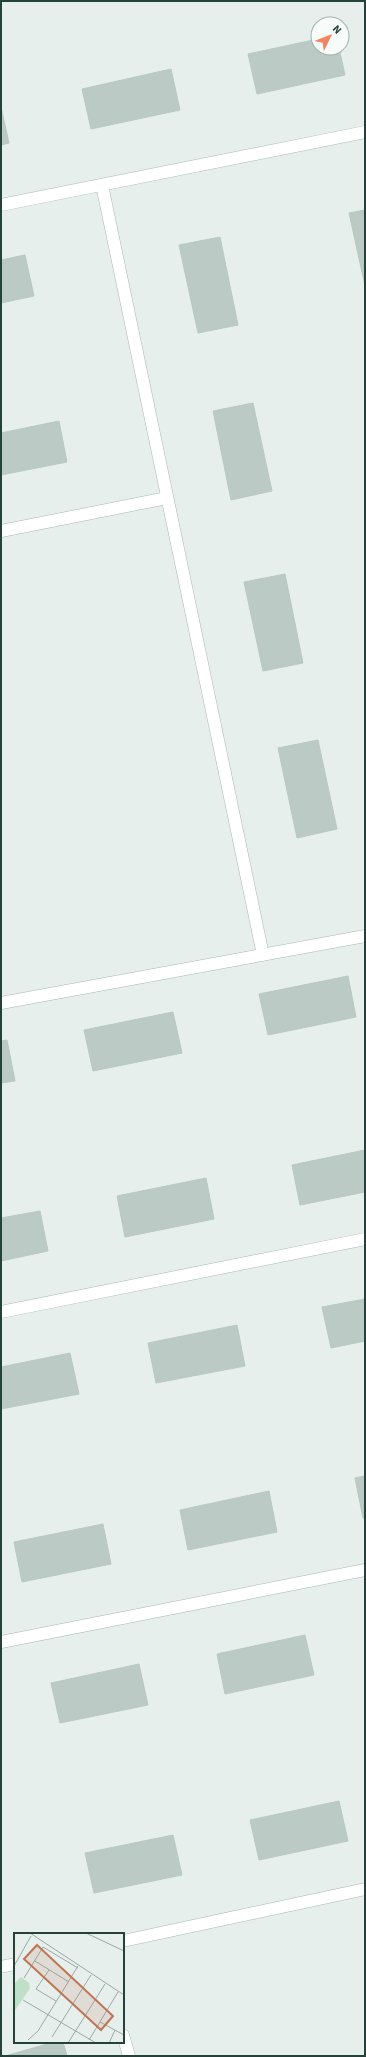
<svg xmlns="http://www.w3.org/2000/svg" width="366" height="2057" font-family="'Source Sans 3',sans-serif">
	<style>
		.building { fill: #bbcac4; stroke: #b8c9c2 }
		.lines { fill: none; stroke-linecap: round; stroke-linejoin: round }
		.street-casing { stroke: #a8b8b2; stroke-width: 13 }
		.street { stroke: #fff; stroke-width: 12 }
		.inset-road { fill: none; stroke: #98aaa4; stroke-width: 1 }
		.view { fill: #c07456; fill-opacity: 0.15; stroke: #c07456; stroke-width: 2 }
		.inset-edge { fill: none; stroke: #24423a; stroke-width: 2 }
	</style>
	<rect width="100%" height="100%" fill="#e6efeb"/>
	<path class="building" d="M318 39V48H339L345 75 257 94 248 54Z
		M171 69 180 110 91 129 82 89Z
		M1 107 9 143 1 145Z
		M365 210V286L349 213Z
		M220 237 238 325 198 333 179 245Z
		M25 255 34 296 1 303V260Z
		M253 403 272 491 231 500 213 411Z
		M59 421 67 462 1 475V433Z
		M285 574 303 663 263 671 244 582Z
		M318 740 337 829 297 838 278 748Z
		M348 976 356 1017 268 1035 259 994Z
		M173 1012 182 1053 93 1071 84 1030Z
		M7 1040 15 1081 1 1083V1041Z
		M365 1150V1192L300 1205 292 1165Z
		M206 1178 214 1219 125 1237 117 1196Z
		M40 1211 48 1251 1 1261V1218Z
		M365 1299V1341L331 1348 322 1307Z
		M237 1325 245 1366 156 1383 148 1343Z
		M70 1353 79 1394 1 1409V1367Z
		M365 1476V1518H363L355 1478Z
		M269 1491 277 1532 188 1550 180 1510Z
		M103 1524 111 1564 22 1582 14 1542Z
		M305 1635 314 1675 225 1694 217 1654Z
		M139 1664 148 1705 60 1723 51 1683Z
		M339 1801 348 1841 259 1860 250 1820Z
		M173 1835 182 1875 94 1893 85 1853Z
		M54 2042H63L67 2056H5Z"/>
	<g class="lines">
		<g class="street-casing">
			<path id="street" d="M102 185 263 955
				M1 205 365 132
				M1 531 167 498
				M1 1003 365 936
				M1 1312 365 1239
				M1 1642 365 1570
				M123 1941 365 1889
				M1 1967 15 1964
				M123 2035 129 2056"/>
		</g>
		<use href="#street" class="street"/>
	</g>
	<g transform="translate(14 1933)">
		<rect width="110" height="110" fill="#e6efeb"/>
		<path d="M7 44 15 50 16 55 0 79V51Z" fill="#bfe0c8"/>
		<path class="inset-road" d="M16 0 110 62M72 0 110 18M29 14 64 35M21 28 55 49M0 33 17 3M35 37 22 56 42 68M10 45 29 14M9 67 82 110M86 89 110 102M38 104 77 42M14 107 24 98 64 33M75 107 104 59M54 110 91 51M95 110 101 97"/>
		<path class="view" d="M23 12 99 83 87 97 10 26Z"/>
		<rect width="110" height="110" class="inset-edge"/>
	</g>
	<rect width="366" height="2057" fill="none" stroke="#24423a" stroke-width="4"/>
	<g transform="translate(330 36) rotate(47)"><circle r="19" fill="#f7fbf9" stroke="#a3b1ad"/>
	<path d="M0-3L7 15L0 10L-7 15Z" fill="#f4845f"/>
	<text y="-6" font-size="11" font-weight="bold" text-anchor="middle" fill="#24423a">N</text>
	</g>
</svg>
